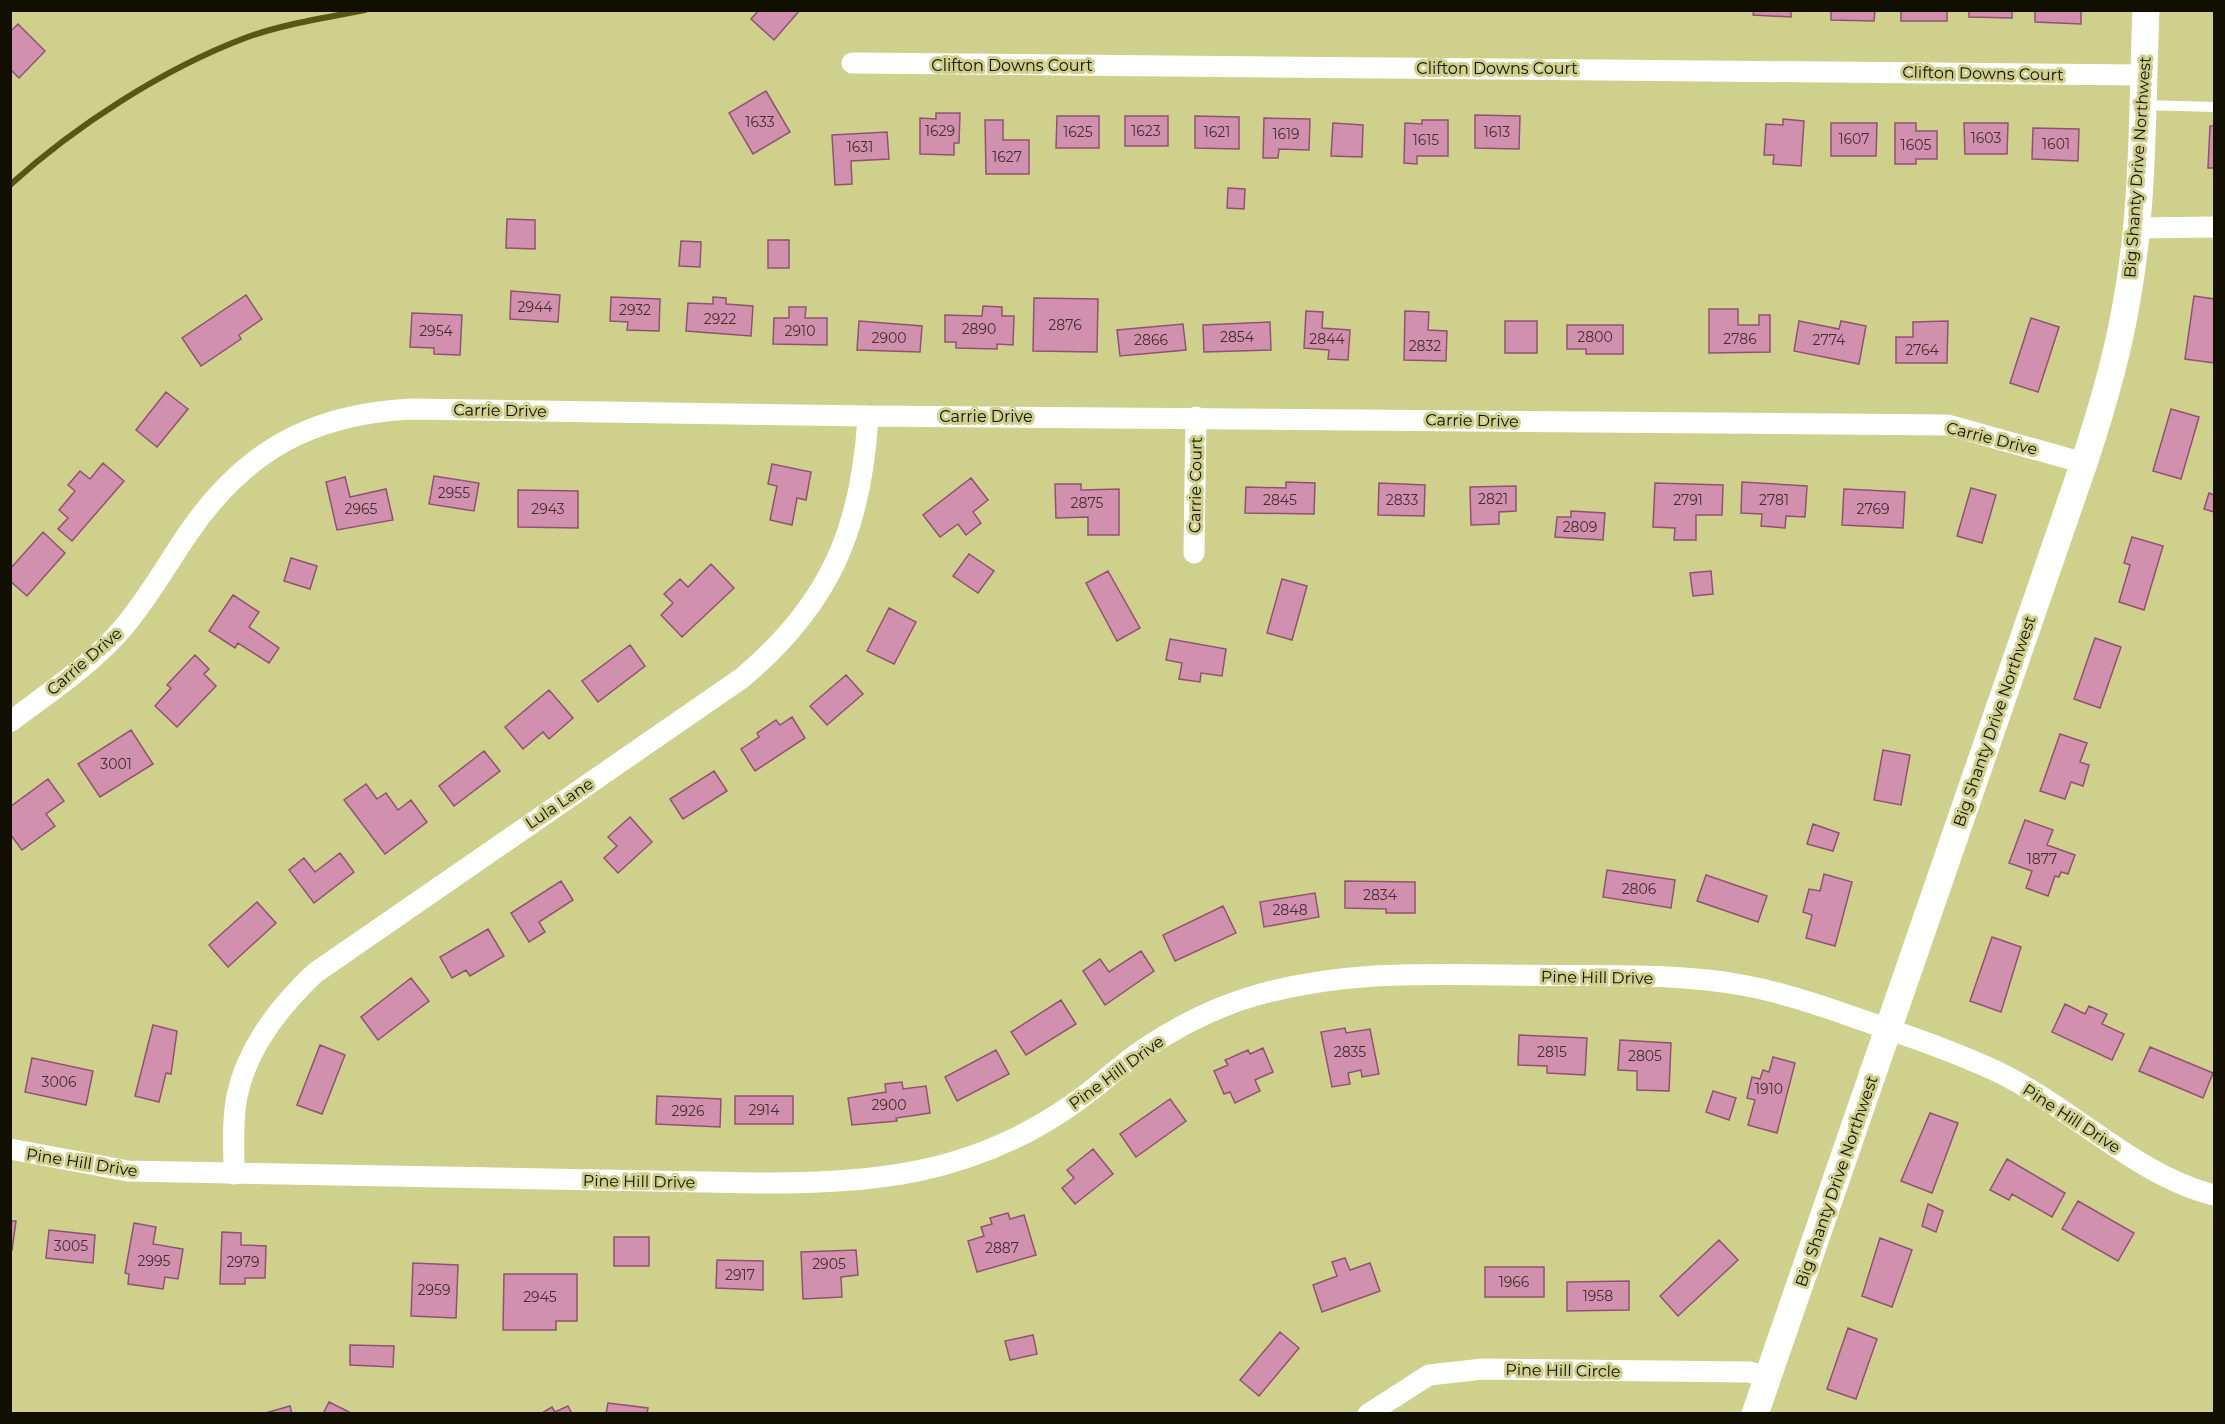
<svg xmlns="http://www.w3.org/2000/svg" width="2225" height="1424" font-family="Montserrat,sans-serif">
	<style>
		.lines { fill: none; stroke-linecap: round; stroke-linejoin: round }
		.stream { stroke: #585714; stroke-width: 6 }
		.building { fill: #d290af; stroke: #8f5371; stroke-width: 1.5 }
		.service { stroke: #fff; stroke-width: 10 }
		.minor { stroke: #fff; stroke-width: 21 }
		.tertiary { stroke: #fff; stroke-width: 27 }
		.labels { text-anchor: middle; stroke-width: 6; stroke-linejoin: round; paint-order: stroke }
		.number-label { font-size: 14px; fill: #41302c }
		.street-label { font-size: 16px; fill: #111000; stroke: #ced08c }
	</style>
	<rect width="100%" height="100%" fill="#ced08c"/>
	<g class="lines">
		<path class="stream" d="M10 185C75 126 163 69 245 38 282 24 326 18 365 10"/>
	</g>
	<path class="building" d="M759 10H800L774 40 751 19Z
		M1754 10H1791V17L1753 15Z
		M1831 10H1875L1874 21 1831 20Z
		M1901 10H1947V21H1901Z
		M1969 10H2012V18L1969 17Z
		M2035 10H2081V24L2035 22Z
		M18 24 45 51 19 78 10 69V32Z
		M766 91 790 132 753 154 729 113Z
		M936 113H960L959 143H954V155L920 154V118L936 119Z
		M1475 115 1520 116 1519 149 1475 148Z
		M1057 116H1099V148H1056Z
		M1125 116H1168V146H1125Z
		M1195 116 1239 117V149L1195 148Z
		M1264 118 1310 119 1309 150 1279 149 1278 158H1263Z
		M1783 119 1804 121 1801 166 1773 164 1774 155H1764L1766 124 1783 125Z
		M985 120H1003V140H1029V174H986Z
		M1422 120H1448V156H1417V164L1404 163 1405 123 1422 124Z
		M1333 123 1363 125 1362 157 1331 156Z
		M1831 123H1877L1876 156H1831Z
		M1895 123H1916V131H1937V159H1916V164H1895Z
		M1964 123H2008L2007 154H1965Z
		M2210 126H2214V168H2208Z
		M2033 128 2079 129 2078 161 2032 159Z
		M887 132 889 159 851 161 852 184 835 185 832 135Z
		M1228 188 1245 189 1244 209 1227 208Z
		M507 219 535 220V249L506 248Z
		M768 240H789V268H768Z
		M681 241 701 242 700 267 679 266Z
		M511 291 560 295 558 322 510 319Z
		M246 295 262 319 239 335 241 339 201 366 182 338Z
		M2194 296 2214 299V363L2185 359Z
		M611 297 660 299 659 331 627 330 628 322 610 321Z
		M713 297 726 298V304L753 306 751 336 686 331 688 303 713 304Z
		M1034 298 1098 299 1097 352 1033 351Z
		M983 306 1002 307V316H1014L1013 345 997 344V349L956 348V342H945V315L982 316Z
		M789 307H806L805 318H827V345L773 344 774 318H789Z
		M1709 309H1738V325H1759V315H1770V352L1709 353Z
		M1306 311 1323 312 1322 328 1350 330 1348 360 1328 359 1329 350 1304 348Z
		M1405 311 1429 312 1428 330 1447 331 1446 361 1404 360Z
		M412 313 462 315 460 355 434 354V348L410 347Z
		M2031 318 2059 327 2038 392 2010 383Z
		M859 321 922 326 920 352 857 350Z
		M1505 321H1537V353H1505Z
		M1799 321 1839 329 1841 321 1866 326 1859 364 1794 351Z
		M1948 321 1947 363H1896V337H1913V322Z
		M1270 322 1271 350 1204 352 1203 325Z
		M1183 324 1186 350 1120 356 1117 330Z
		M1567 325H1623V354H1586V349H1567Z
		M166 392 188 409 157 447 136 430Z
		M2171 409 2199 417 2181 479 2153 471Z
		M103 463 124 481 72 541 58 529 68 518 59 510 75 491 68 485 80 471 90 479Z
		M772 464 811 472 806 500 797 498 792 525 770 520 777 486 768 484Z
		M434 476 479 483 474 511 429 504Z
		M345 477 350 497 386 489 393 520 337 530 326 482Z
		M971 478 988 500 973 512 981 523 966 535 958 524 940 537 923 515Z
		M1286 482 1315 483 1314 514 1245 513 1246 487 1286 488Z
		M1742 482 1807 486 1805 517 1786 516 1785 528 1761 526 1762 514 1741 513Z
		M1379 483 1425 485 1424 516 1378 515Z
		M1655 483 1723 485 1722 515H1696V540H1674L1675 528 1653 527Z
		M1055 484H1081V490L1119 489V535H1088V517L1056 518Z
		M1516 486V511L1499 512V524L1471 525 1470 487Z
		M1971 488 1996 495 1982 543 1957 536Z
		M1844 489 1905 492 1903 528 1842 525Z
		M518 490 578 491V528L518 527Z
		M2209 493 2214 495V512L2204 509Z
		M1571 511 1605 513 1603 540 1555 537 1557 517H1571Z
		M43 532 65 553 27 596 10 581V569Z
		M2132 537 2163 546 2144 610 2119 602 2130 565 2124 563Z
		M969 554 994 571 978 593 953 576Z
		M291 558 317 566 310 589 284 581Z
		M711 564 734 588 682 637 661 615 673 603 664 594 680 579 688 587Z
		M1108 571 1140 628 1117 641 1086 583Z
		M1711 571 1713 594 1693 596 1690 573Z
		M1282 579 1307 586 1292 640 1267 633Z
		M233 595 259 612 249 627 279 648 269 663 238 643 235 648 209 631Z
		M889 608 916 622 894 664 867 651Z
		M2095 638 2121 647 2100 708 2074 699Z
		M1170 639 1226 649 1222 676 1201 673 1200 682 1179 679 1182 663 1166 660Z
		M630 645 645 666 598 702 582 681Z
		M195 655 209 669 204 674 216 686 177 727 155 706 171 688 167 685Z
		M846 675 863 694 827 725 810 706Z
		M549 690 573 718 549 739 543 732 523 749 505 727Z
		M792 717 805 738 755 771 741 749 759 737 757 733 776 720 780 725Z
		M131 730 153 764 100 797 78 764Z
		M2060 734 2087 743 2080 762 2089 765 2083 786 2071 782 2065 799 2040 791Z
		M1883 750 1910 755 1901 805 1874 800Z
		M484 751 500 771 454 806 439 786Z
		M714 771 727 791 683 819 670 799Z
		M48 779 64 801 46 814 55 826 22 850 10 834V807Z
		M366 784 377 799 386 793 398 810 411 800 427 822 385 854 344 800Z
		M630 817 652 842 618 873 604 858 617 846 608 837Z
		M2025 820 2053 830 2047 845 2075 855 2068 874 2061 872 2059 877 2055 876 2048 896 2026 888 2032 871 2009 863Z
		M1813 824 1839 833 1833 851 1807 844Z
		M340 853 354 872 314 903 289 870 304 858 315 872Z
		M1607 870 1675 880 1671 908 1603 897Z
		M1824 874 1852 882 1835 946 1806 938 1812 915 1803 912 1809 889 1820 891Z
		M1706 875 1767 896 1758 922 1697 901Z
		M561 881 573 900 539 922 545 932 529 942 511 913Z
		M1345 881 1415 882V913H1386V909L1345 908Z
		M1315 893 1319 917 1264 927 1260 902Z
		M257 902 276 923 228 967 209 945Z
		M1223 906 1236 933 1175 961 1163 935Z
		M488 929 504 956 470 976 466 970 452 978 440 957Z
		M1992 937 2021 947 2001 1012 1970 1001Z
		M1141 951 1154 971 1105 1005 1083 971 1100 959 1109 972Z
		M411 978 429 1001 378 1040 361 1017Z
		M1061 1000 1076 1024 1026 1055 1011 1032Z
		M2065 1004 2085 1014 2089 1006 2107 1014 2102 1024 2124 1034 2112 1060 2052 1032Z
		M153 1025 177 1031 171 1074 166 1073 159 1102 135 1096Z
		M1345 1028 1346 1033 1370 1029 1379 1074 1362 1077 1361 1070 1348 1073 1350 1084 1332 1087 1321 1032Z
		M1519 1035 1587 1038 1585 1075 1547 1073V1066L1518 1065Z
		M1620 1040 1671 1043 1669 1091 1637 1090V1071L1618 1070Z
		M320 1045 345 1055 322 1114 297 1105Z
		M2150 1047 2213 1073 2203 1098 2139 1071Z
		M1263 1048 1273 1072 1255 1080 1260 1091 1235 1103 1230 1092 1224 1094 1214 1071 1228 1065 1225 1060 1248 1050 1250 1054Z
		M996 1050 1009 1074 957 1101 945 1077Z
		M1773 1057 1795 1063 1777 1133 1748 1125 1755 1100 1747 1098 1752 1077 1760 1079 1763 1070 1769 1072Z
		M32 1058 93 1071 86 1105 25 1092Z
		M902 1082 903 1089 926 1086 930 1113 896 1118 897 1121 852 1125 848 1098 886 1092 885 1084Z
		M1713 1091 1736 1098 1729 1120 1706 1112Z
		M657 1096 721 1099 720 1127 656 1124Z
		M735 1096H793V1124H735Z
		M1170 1099 1186 1121 1136 1157 1120 1134Z
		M1930 1113 1958 1123 1932 1193 1901 1181Z
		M1093 1149 1113 1174 1075 1204 1062 1188 1074 1178 1067 1170Z
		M2007 1159 2065 1193 2052 1217 2012 1194 2009 1200 1990 1190Z
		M2078 1201 2134 1233 2118 1261 2062 1229Z
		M1928 1204 1943 1211 1936 1232 1922 1226Z
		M1008 1213 1010 1219 1024 1215 1036 1255 977 1272 968 1241 984 1236 981 1227 992 1224 990 1218Z
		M10 1221H16L12 1250H10Z
		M134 1223 156 1227 153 1244 183 1249 178 1279 165 1277 163 1289 128 1284 129 1274 125 1273Z
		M49 1230 95 1235 93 1263 46 1258Z
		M222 1232 241 1233V1245L266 1246 265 1278H245V1284H220Z
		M614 1237H649V1266H614Z
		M1880 1238 1912 1250 1892 1307 1862 1296Z
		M1719 1240 1738 1260 1678 1316 1660 1296Z
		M856 1250 858 1275 841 1277 842 1297 803 1299 801 1252Z
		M1345 1258 1350 1270 1370 1263 1380 1291 1322 1312 1313 1285 1337 1276 1332 1262Z
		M717 1260 763 1261V1290L716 1288Z
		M413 1263 458 1265 456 1318 411 1316Z
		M1485 1267H1544V1297H1485Z
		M504 1274H577V1321H556V1330H503Z
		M1629 1281V1310L1567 1311V1282Z
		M1848 1328 1877 1339 1856 1399 1827 1389Z
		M1280 1332 1299 1348 1259 1396 1240 1380Z
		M1033 1335 1037 1354 1010 1360 1005 1341Z
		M350 1345 394 1346 393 1367 350 1365Z
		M329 1402 353 1414H323Z
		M608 1403 648 1408 647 1414H606Z
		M290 1406 292 1414H262Z
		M568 1406 572 1414H540L552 1407 555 1412Z"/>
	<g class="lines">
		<path class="service" d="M2143 105 2214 107"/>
		<path class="minor" d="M852 63 2143 75
			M2136 228 2214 227
			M1194 553 1196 417
			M10 722C48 693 91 665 122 629 147 600 166 566 187 535 244 451 311 414 411 409L868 416 1948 425 2084 463
			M10 1149 128 1171 757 1183C873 1184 972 1174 1070 1106 1096 1089 1119 1066 1144 1049 1178 1026 1218 1006 1257 995 1343 971 1417 974 1505 975 1583 977 1670 971 1747 986 1785 993 1823 1006 1859 1019 1906 1035 1953 1051 1998 1072 2071 1107 2137 1176 2214 1195
			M234 1174C234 1148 232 1121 237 1096 247 1047 280 1006 315 973L742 678C829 605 862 529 868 416
			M1368 1414 1429 1375 1483 1369 1750 1372 1768 1378"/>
		<path class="tertiary" d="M1755 1414 2084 463C2102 409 2118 355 2127 299 2144 206 2142 105 2146 10"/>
	</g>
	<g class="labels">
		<g class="number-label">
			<text x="760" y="127">1633</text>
			<text x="940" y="136">1629</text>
			<text x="1146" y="136">1623</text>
			<text x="1078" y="137">1625</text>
			<text x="1217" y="137">1621</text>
			<text x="1497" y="137">1613</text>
			<text x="1286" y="139">1619</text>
			<text x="1986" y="143">1603</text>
			<text x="1854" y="144">1607</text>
			<text x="1426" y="145">1615</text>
			<text x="2056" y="149">1601</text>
			<text x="1916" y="150">1605</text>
			<text x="860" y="152">1631</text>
			<text x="1007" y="162">1627</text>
			<text x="535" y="312">2944</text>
			<text x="635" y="315">2932</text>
			<text x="720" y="324">2922</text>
			<text x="1065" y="330">2876</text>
			<text x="979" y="334">2890</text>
			<text x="436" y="336">2954</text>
			<text x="800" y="336">2910</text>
			<text x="1237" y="342">2854</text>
			<text x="1595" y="342">2800</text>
			<text x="889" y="343">2900</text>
			<text x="1327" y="344">2844</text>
			<text x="1740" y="344">2786</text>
			<text x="1151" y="345">2866</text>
			<text x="1829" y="345">2774</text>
			<text x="1425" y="351">2832</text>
			<text x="1922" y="355">2764</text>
			<text x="454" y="498">2955</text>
			<text x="1493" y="504">2821</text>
			<text x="1280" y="505">2845</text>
			<text x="1402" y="505">2833</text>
			<text x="1688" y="505">2791</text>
			<text x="1774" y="505">2781</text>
			<text x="1087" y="508">2875</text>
			<text x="361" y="514">2965</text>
			<text x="548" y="514">2943</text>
			<text x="1873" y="514">2769</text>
			<text x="1580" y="532">2809</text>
			<text x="116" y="769">3001</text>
			<text x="2042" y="864">1877</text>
			<text x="1639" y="894">2806</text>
			<text x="1380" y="900">2834</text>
			<text x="1290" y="915">2848</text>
			<text x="1350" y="1057">2835</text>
			<text x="1552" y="1057">2815</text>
			<text x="1645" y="1061">2805</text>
			<text x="59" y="1087">3006</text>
			<text x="1769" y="1094">1910</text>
			<text x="889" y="1110">2900</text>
			<text x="764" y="1115">2914</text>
			<text x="688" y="1116">2926</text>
			<text x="71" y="1251">3005</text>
			<text x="1002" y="1253">2887</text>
			<text x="154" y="1266">2995</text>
			<text x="243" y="1267">2979</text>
			<text x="829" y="1269">2905</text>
			<text x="740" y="1280">2917</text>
			<text x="1514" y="1287">1966</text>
			<text x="434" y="1295">2959</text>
			<text x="1598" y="1301">1958</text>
			<text x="540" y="1302">2945</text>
		</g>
		<g class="street-label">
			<text x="1012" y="71">Clifton Downs Court</text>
			<text x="1497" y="74">Clifton Downs Court</text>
			<text transform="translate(1983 73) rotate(1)" y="6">Clifton Downs Court</text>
			<text transform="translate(2137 167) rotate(-86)" y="6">Big Shanty Drive Northwest</text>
			<text transform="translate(500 410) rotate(1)" y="6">Carrie Drive</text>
			<text x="986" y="422">Carrie Drive</text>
			<text transform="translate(1472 420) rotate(1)" y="6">Carrie Drive</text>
			<text transform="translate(1992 438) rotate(14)" y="6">Carrie Drive</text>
			<text transform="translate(1195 485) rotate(-89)" y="6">Carrie Court</text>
			<text transform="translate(84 661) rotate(-41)" y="6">Carrie Drive</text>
			<text transform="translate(1994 721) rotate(-71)" y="6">Big Shanty Drive Northwest</text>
			<text transform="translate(559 803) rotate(-34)" y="6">Lula Lane</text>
			<text transform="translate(1597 977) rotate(1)" y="6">Pine Hill Drive</text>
			<text transform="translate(1116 1072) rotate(-36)" y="6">Pine Hill Drive</text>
			<text transform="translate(2072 1118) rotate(33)" y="6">Pine Hill Drive</text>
			<text transform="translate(82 1162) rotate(9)" y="6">Pine Hill Drive</text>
			<text transform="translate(639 1181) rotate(1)" y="6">Pine Hill Drive</text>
			<text transform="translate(1836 1181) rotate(-71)" y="6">Big Shanty Drive Northwest</text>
			<text transform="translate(1563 1370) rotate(1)" y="6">Pine Hill Circle</text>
		</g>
	</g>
	<rect width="2225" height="1424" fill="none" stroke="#111000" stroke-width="24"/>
</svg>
